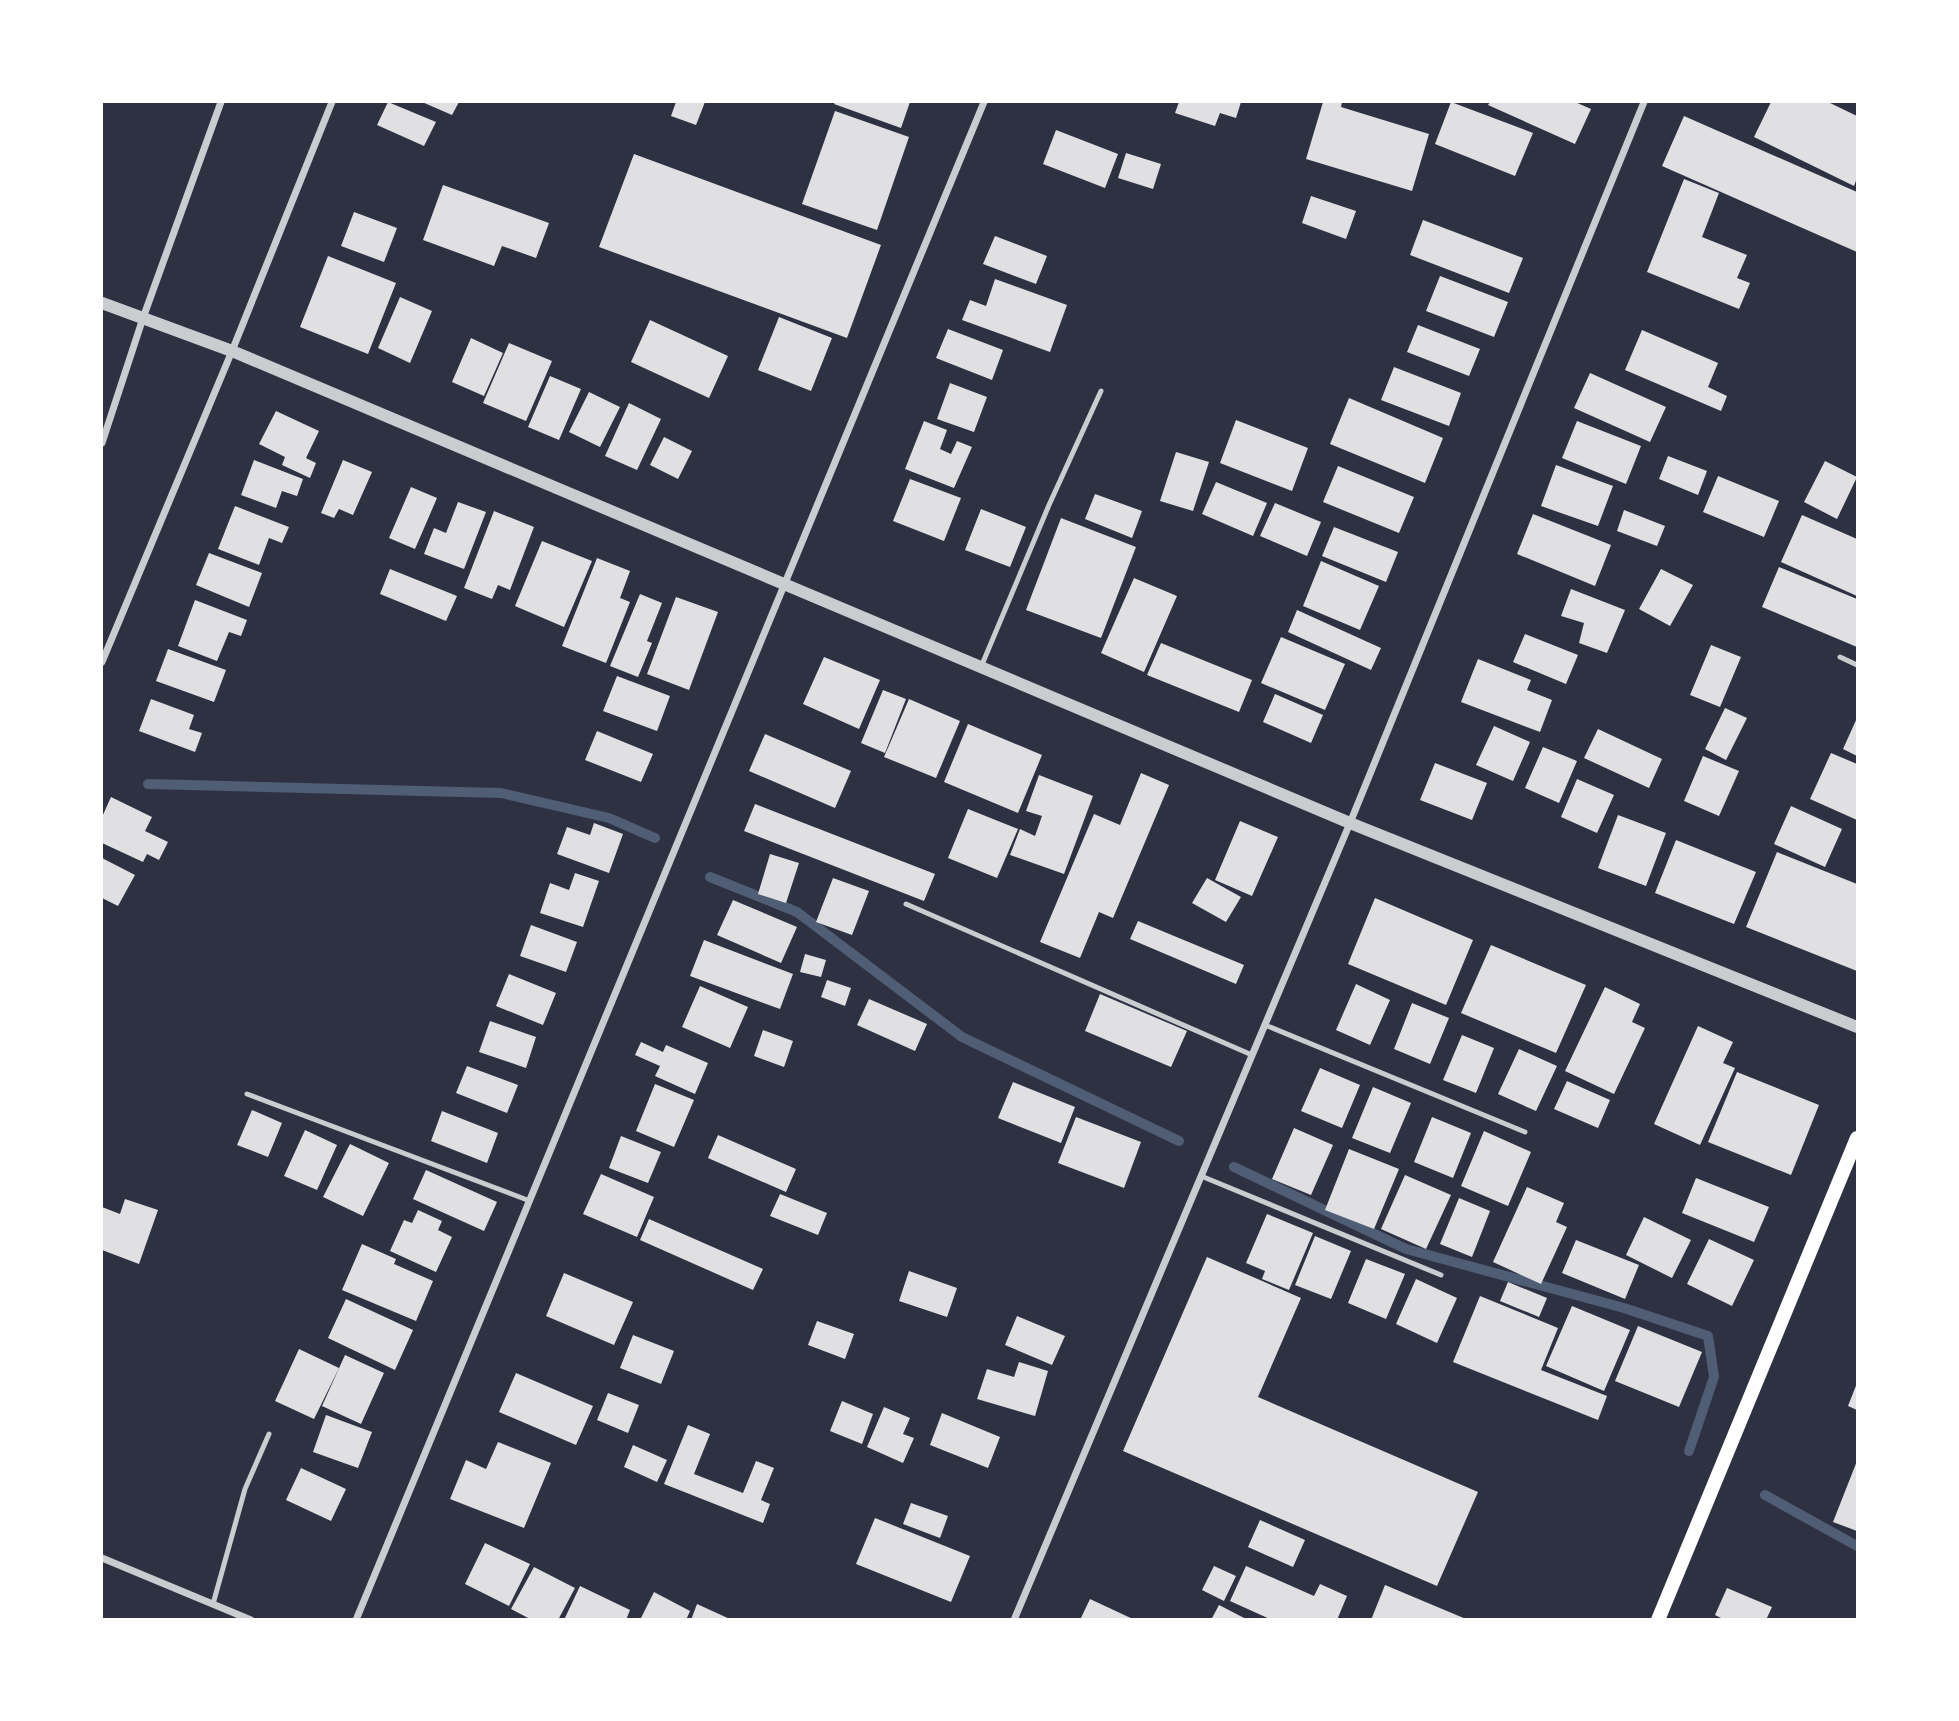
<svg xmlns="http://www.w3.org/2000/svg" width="1959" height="1721" font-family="Ubuntu,sans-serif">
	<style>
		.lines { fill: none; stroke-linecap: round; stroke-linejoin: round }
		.stream { stroke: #4f5d75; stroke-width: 10 }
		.building { fill: #e0e0e3 }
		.service { stroke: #caccd0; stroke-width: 5 }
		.minor { stroke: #caccd0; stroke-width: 7 }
		.tertiary { stroke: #caccd0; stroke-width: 12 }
		.secondary { stroke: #fff; stroke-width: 14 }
	</style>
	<rect width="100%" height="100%" fill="#2d3142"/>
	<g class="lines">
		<path class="stream" d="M148 784 501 793 609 818 655 838
			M710 877 797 912 962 1037 1179 1141
			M1234 1167 1406 1249 1624 1308 1708 1336 1714 1377 1689 1451
			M1765 1495 1857 1546"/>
	</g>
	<path class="building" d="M388 102 436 122 424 146 377 125Z
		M422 102H459L452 115Z
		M676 102H705L696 125 671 116Z
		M835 102H910L901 128 834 104Z
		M1179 102H1241L1236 118 1220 113 1215 126 1175 113Z
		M1323 102H1342L1341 107 1429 134 1412 191 1306 159Z
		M1451 102 1533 133 1515 176 1435 144Z
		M1490 102H1575L1591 109 1575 144 1488 105Z
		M1771 102H1828L1857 116V178L1854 186 1754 137Z
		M835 111 909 137 877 230 802 204Z
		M1684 116 1857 192V252L1662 166Z
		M1056 130 1118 154 1105 188 1043 164Z
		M1126 153 1161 164 1153 189 1118 178Z
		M634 154 881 245 847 338 599 247Z
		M1684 179 1719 193 1702 237 1747 255 1737 278 1750 283 1739 309 1647 272Z
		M443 185 549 223 536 258 502 246 494 266 423 240Z
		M1311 196 1356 211 1346 239 1302 223Z
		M354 212 397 228 384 262 341 246Z
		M1423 220 1523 258 1509 293 1410 255Z
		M995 236 1047 256 1036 284 983 264Z
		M328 256 396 283 368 354 300 327Z
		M1440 276 1508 302 1494 337 1426 311Z
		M995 279 1067 305 1050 352 962 320 970 300 986 306Z
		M400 297 432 311 410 363 378 348Z
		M779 317 832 338 811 391 758 370Z
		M650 320 728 356 709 398 631 362Z
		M1418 325 1480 349 1469 376 1407 352Z
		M948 329 1003 350 992 380 936 358Z
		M1642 330 1718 363 1708 387 1727 396 1721 411 1625 370Z
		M471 338 503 353 484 396 452 382Z
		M509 343 552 361 526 421 483 403Z
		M1394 367 1461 393 1449 426 1381 400Z
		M1590 373 1666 407 1650 442 1574 408Z
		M550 376 581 389 559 440 528 427Z
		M950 383 987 397 974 432 937 419Z
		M589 392 620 407 600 447 569 432Z
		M1349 398 1443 438 1425 483 1330 444Z
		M629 403 661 419 637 470 605 456Z
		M276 411 319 431 306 458 316 463 310 478 282 465 285 457 259 444Z
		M1236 420 1308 448 1292 491 1220 463Z
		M924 421 947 430 940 449 951 454 957 441 972 447 954 488 905 469Z
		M1577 421 1641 446 1626 484 1562 458Z
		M664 437 692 451 678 479 650 465Z
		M1176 452 1209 462 1193 511 1160 501Z
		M1668 456 1707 471 1698 495 1659 479Z
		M254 460 303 479 297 496 282 491 276 508 241 495Z
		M343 460 372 472 353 515 339 509 334 518 321 513Z
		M1825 461 1857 477 1837 519 1804 502Z
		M1556 465 1613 486 1598 526 1541 506Z
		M1338 466 1414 497 1399 533 1323 502Z
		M1718 476 1779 501 1764 537 1703 512Z
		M910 479 961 498 944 541 893 521Z
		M1216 482 1267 503 1253 536 1202 514Z
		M411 487 437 498 415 549 389 538Z
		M1095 494 1142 511 1132 538 1085 519Z
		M458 502 486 512 464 569 424 554 434 528 446 533Z
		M1275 503 1321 522 1307 556 1260 536Z
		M235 506 289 527 282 543 269 538 259 565 218 549Z
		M981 509 1026 527 1010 567 965 550Z
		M1624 510 1665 526 1657 546 1617 531Z
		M494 511 534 527 510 590 498 585 492 599 464 588Z
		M1533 514 1611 545 1595 586 1517 554Z
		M1802 515 1857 539V596L1781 562Z
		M1061 518 1136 547 1101 638 1026 610Z
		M1334 527 1398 552 1386 582 1322 556Z
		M542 541 592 561 564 627 515 606Z
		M209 553 262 573 249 607 196 585Z
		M597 558 630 571 620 598 630 602 606 663 562 646Z
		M1321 561 1379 586 1360 630 1303 606Z
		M1779 567 1857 599V647L1762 607Z
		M390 569 457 596 446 621 380 594Z
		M1661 569 1693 585 1670 626 1639 609Z
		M1134 578 1177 596 1144 672 1101 653Z
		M1571 589 1625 610 1607 653 1579 643 1584 623 1561 616Z
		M640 594 662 603 647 641 652 643 638 677 610 666Z
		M676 597 718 612 689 690 647 674Z
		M195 600 247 620 241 636 229 632 217 661 178 646Z
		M1297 610 1381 648 1371 670 1288 632Z
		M1525 634 1578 655 1566 684 1513 662Z
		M1281 637 1345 664 1325 710 1261 683Z
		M1161 643 1252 680 1239 712 1147 675Z
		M1711 645 1741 657 1720 707 1690 695Z
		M168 649 226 670 214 702 156 681Z
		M824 657 880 680 859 729 803 704Z
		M1478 659 1531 680 1527 690 1552 700 1540 732 1461 702Z
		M617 676 670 696 657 731 603 711Z
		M883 690 906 699 885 753 861 743Z
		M1275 694 1323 715 1311 743 1263 722Z
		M151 699 194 715 189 729 202 733 195 752 139 731Z
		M909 699 960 721 936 778 884 757Z
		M1725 708 1747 718 1726 760 1705 749Z
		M1857 718V756L1843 749Z
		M968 724 1042 755 1018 813 944 782Z
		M1494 726 1530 742 1513 781 1476 765Z
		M1598 729 1662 759 1649 788 1584 758Z
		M597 731 653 754 641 782 585 760Z
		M765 734 851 771 835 808 749 771Z
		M1543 747 1577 761 1559 803 1525 788Z
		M1831 753 1857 764V820L1810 799Z
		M1703 756 1739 771 1719 816 1684 801Z
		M1435 763 1487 783 1472 820 1420 800Z
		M1141 773 1169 785 1113 918 1099 912 1080 958 1040 942 1094 814 1120 825Z
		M1039 775 1093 796 1064 874 1010 855 1020 829 1035 836 1042 816 1026 811Z
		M1577 779 1614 795 1597 833 1561 817Z
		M111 797 152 817 145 831 168 842 159 860 147 854 143 862 102 843V817Z
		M755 804 935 874 924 901 744 831Z
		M1791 806 1842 829 1825 867 1774 844Z
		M968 809 1018 829 997 878 948 858Z
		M1618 815 1666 833 1646 886 1598 868Z
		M1240 821 1278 837 1252 896 1215 880Z
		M594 823 623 834 609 873 557 854 567 827 590 835Z
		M1676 840 1756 872 1734 924 1655 893Z
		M1777 852 1857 884V971L1746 927Z
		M770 854 799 863 786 903 758 894Z
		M102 858 135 875 118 906 102 898Z
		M575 873 599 881 583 927 540 913 550 883 569 890Z
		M833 878 869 891 852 935 816 922Z
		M1207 878 1241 897 1226 922 1192 903Z
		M1375 898 1473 940 1446 1005 1348 964Z
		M733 900 797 927 781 963 717 935Z
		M1138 921 1244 965 1236 984 1130 939Z
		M531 925 577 942 566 972 520 956Z
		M704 940 793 974 780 1009 690 976Z
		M1491 945 1586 985 1556 1053 1461 1013Z
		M805 954 826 960 821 977 800 972Z
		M509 974 556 993 543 1025 496 1006Z
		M827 980 851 988 845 1006 821 997Z
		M1356 984 1390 1000 1370 1045 1336 1030Z
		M700 986 748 1007 730 1048 682 1027Z
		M1605 987 1640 1004 1632 1022 1645 1028 1614 1094 1565 1071Z
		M1100 994 1187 1031 1171 1067 1085 1031Z
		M869 999 927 1024 915 1051 857 1025Z
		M1412 1003 1449 1018 1430 1064 1394 1049Z
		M490 1021 536 1037 526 1068 479 1052Z
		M1698 1026 1733 1042 1723 1063 1735 1068 1700 1145 1654 1124Z
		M763 1030 793 1041 784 1067 754 1056Z
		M1462 1035 1494 1048 1476 1093 1443 1080Z
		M641 1042 663 1052 666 1045 708 1063 695 1094 655 1076 660 1066 635 1055Z
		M1519 1049 1557 1066 1536 1111 1498 1094Z
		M467 1066 518 1085 507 1113 456 1093Z
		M1320 1068 1360 1085 1342 1128 1301 1111Z
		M1737 1072 1819 1105 1791 1175 1708 1142Z
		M1567 1081 1610 1100 1598 1128 1554 1109Z
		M1013 1082 1075 1107 1061 1143 998 1118Z
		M655 1084 694 1100 674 1147 636 1131Z
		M1373 1087 1411 1103 1390 1153 1352 1138Z
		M252 1110 282 1123 268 1157 237 1145Z
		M442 1111 498 1133 487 1163 431 1141Z
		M1076 1117 1141 1142 1124 1188 1058 1163Z
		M1432 1117 1471 1133 1453 1178 1414 1162Z
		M1294 1128 1333 1145 1311 1195 1272 1179Z
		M305 1130 337 1145 317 1190 284 1176Z
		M1484 1131 1531 1152 1508 1206 1461 1186Z
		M718 1135 796 1169 786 1192 708 1158Z
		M621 1136 661 1152 648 1183 609 1168Z
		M350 1144 389 1163 363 1216 323 1197Z
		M1349 1149 1399 1169 1374 1229 1325 1210Z
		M426 1170 497 1202 484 1231 413 1199Z
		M601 1174 654 1197 637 1237 583 1214Z
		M1405 1175 1451 1195 1426 1249 1381 1229Z
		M1696 1178 1769 1207 1754 1242 1682 1213Z
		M1527 1187 1564 1203 1556 1222 1567 1227 1541 1284 1493 1262Z
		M780 1194 827 1213 818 1235 770 1216Z
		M1459 1198 1490 1211 1472 1257 1440 1244Z
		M125 1199 158 1210 139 1264 102 1250V1207L120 1214Z
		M418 1210 442 1221 438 1230 452 1237 436 1272 390 1251 404 1220 412 1223Z
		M1267 1214 1313 1233 1289 1290 1262 1279 1265 1271 1246 1263Z
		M1644 1217 1691 1240 1672 1278 1626 1255Z
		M649 1219 763 1269 753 1290 640 1240Z
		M1315 1236 1351 1251 1331 1299 1295 1285Z
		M1709 1239 1754 1260 1732 1306 1687 1284Z
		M1576 1240 1639 1265 1625 1299 1562 1273Z
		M362 1244 396 1259 394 1264 433 1281 416 1321 342 1290Z
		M1207 1257 1301 1298 1258 1397 1478 1492 1437 1586 1123 1451Z
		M1366 1259 1405 1274 1386 1319 1348 1303Z
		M909 1271 957 1288 947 1317 899 1301Z
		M564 1273 633 1302 614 1345 546 1316Z
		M1416 1279 1457 1298 1437 1343 1396 1324Z
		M1508 1282 1547 1298 1539 1317 1500 1301Z
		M1480 1296 1558 1328 1541 1370 1607 1396 1598 1420 1453 1362Z
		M346 1299 413 1330 395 1370 328 1338Z
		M1572 1306 1630 1330 1604 1391 1546 1366Z
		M1017 1316 1065 1336 1052 1365 1005 1345Z
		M817 1321 854 1334 845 1359 808 1345Z
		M1638 1326 1702 1352 1679 1407 1615 1381Z
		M633 1335 674 1351 661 1384 620 1368Z
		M299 1349 339 1368 314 1419 275 1401Z
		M345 1355 384 1373 361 1424 322 1406Z
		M1019 1362 1048 1371 1035 1416 977 1399 987 1369 1014 1377Z
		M516 1373 593 1406 576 1445 499 1412Z
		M1857 1383V1410L1848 1406Z
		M608 1393 639 1405 628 1433 597 1420Z
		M842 1401 873 1414 862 1444 830 1431Z
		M884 1407 910 1418 903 1434 914 1438 903 1463 867 1447Z
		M942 1413 1000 1437 988 1468 930 1445Z
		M326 1415 372 1432 358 1468 313 1452Z
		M688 1425 710 1434 694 1474 743 1493 756 1461 774 1468 761 1500 770 1504 763 1523 664 1484Z
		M498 1442 551 1463 524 1528 450 1499 466 1460 486 1469Z
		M633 1445 667 1460 657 1482 624 1467Z
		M1857 1461V1531L1833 1522Z
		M301 1468 346 1489 331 1521 286 1500Z
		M911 1503 948 1516 940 1538 903 1524Z
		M875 1518 970 1556 951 1602 856 1564Z
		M1260 1520 1305 1540 1293 1567 1248 1547Z
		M485 1543 530 1564 509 1606 465 1584Z
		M1214 1566 1236 1576 1224 1601 1202 1590Z
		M1246 1566 1314 1596 1320 1584 1347 1596 1337 1620H1272L1230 1601Z
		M534 1567 575 1588 558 1620H532L511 1609Z
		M1385 1585 1466 1619V1620H1371Z
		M580 1586 630 1610 626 1620H564Z
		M1727 1588 1772 1607 1766 1620H1725L1715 1615Z
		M654 1592 690 1611 686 1620H640Z
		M1090 1599 1135 1620H1080Z
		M697 1604 732 1620H691Z
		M1219 1605 1248 1620H1211Z"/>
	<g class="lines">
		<path class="service" d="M1840 657 1857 665
			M981 667 1049 505 1101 391
			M906 904 1252 1055
			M1265 1025 1525 1132
			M247 1094 530 1201
			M1201 1176 1441 1275
			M213 1604 245 1489 269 1434"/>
		<path class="minor" d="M102 443 143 318 221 102
			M102 662 232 351 332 102
			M102 1558 251 1620
			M356 1620 984 102
			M1014 1620 1350 823 1644 102"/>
		<path class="tertiary" d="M102 303 232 351 1350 823 1857 1027"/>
		<path class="secondary" d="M1658 1620 1857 1138"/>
	</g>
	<rect width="1959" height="1721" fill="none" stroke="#ffffff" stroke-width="206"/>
</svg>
